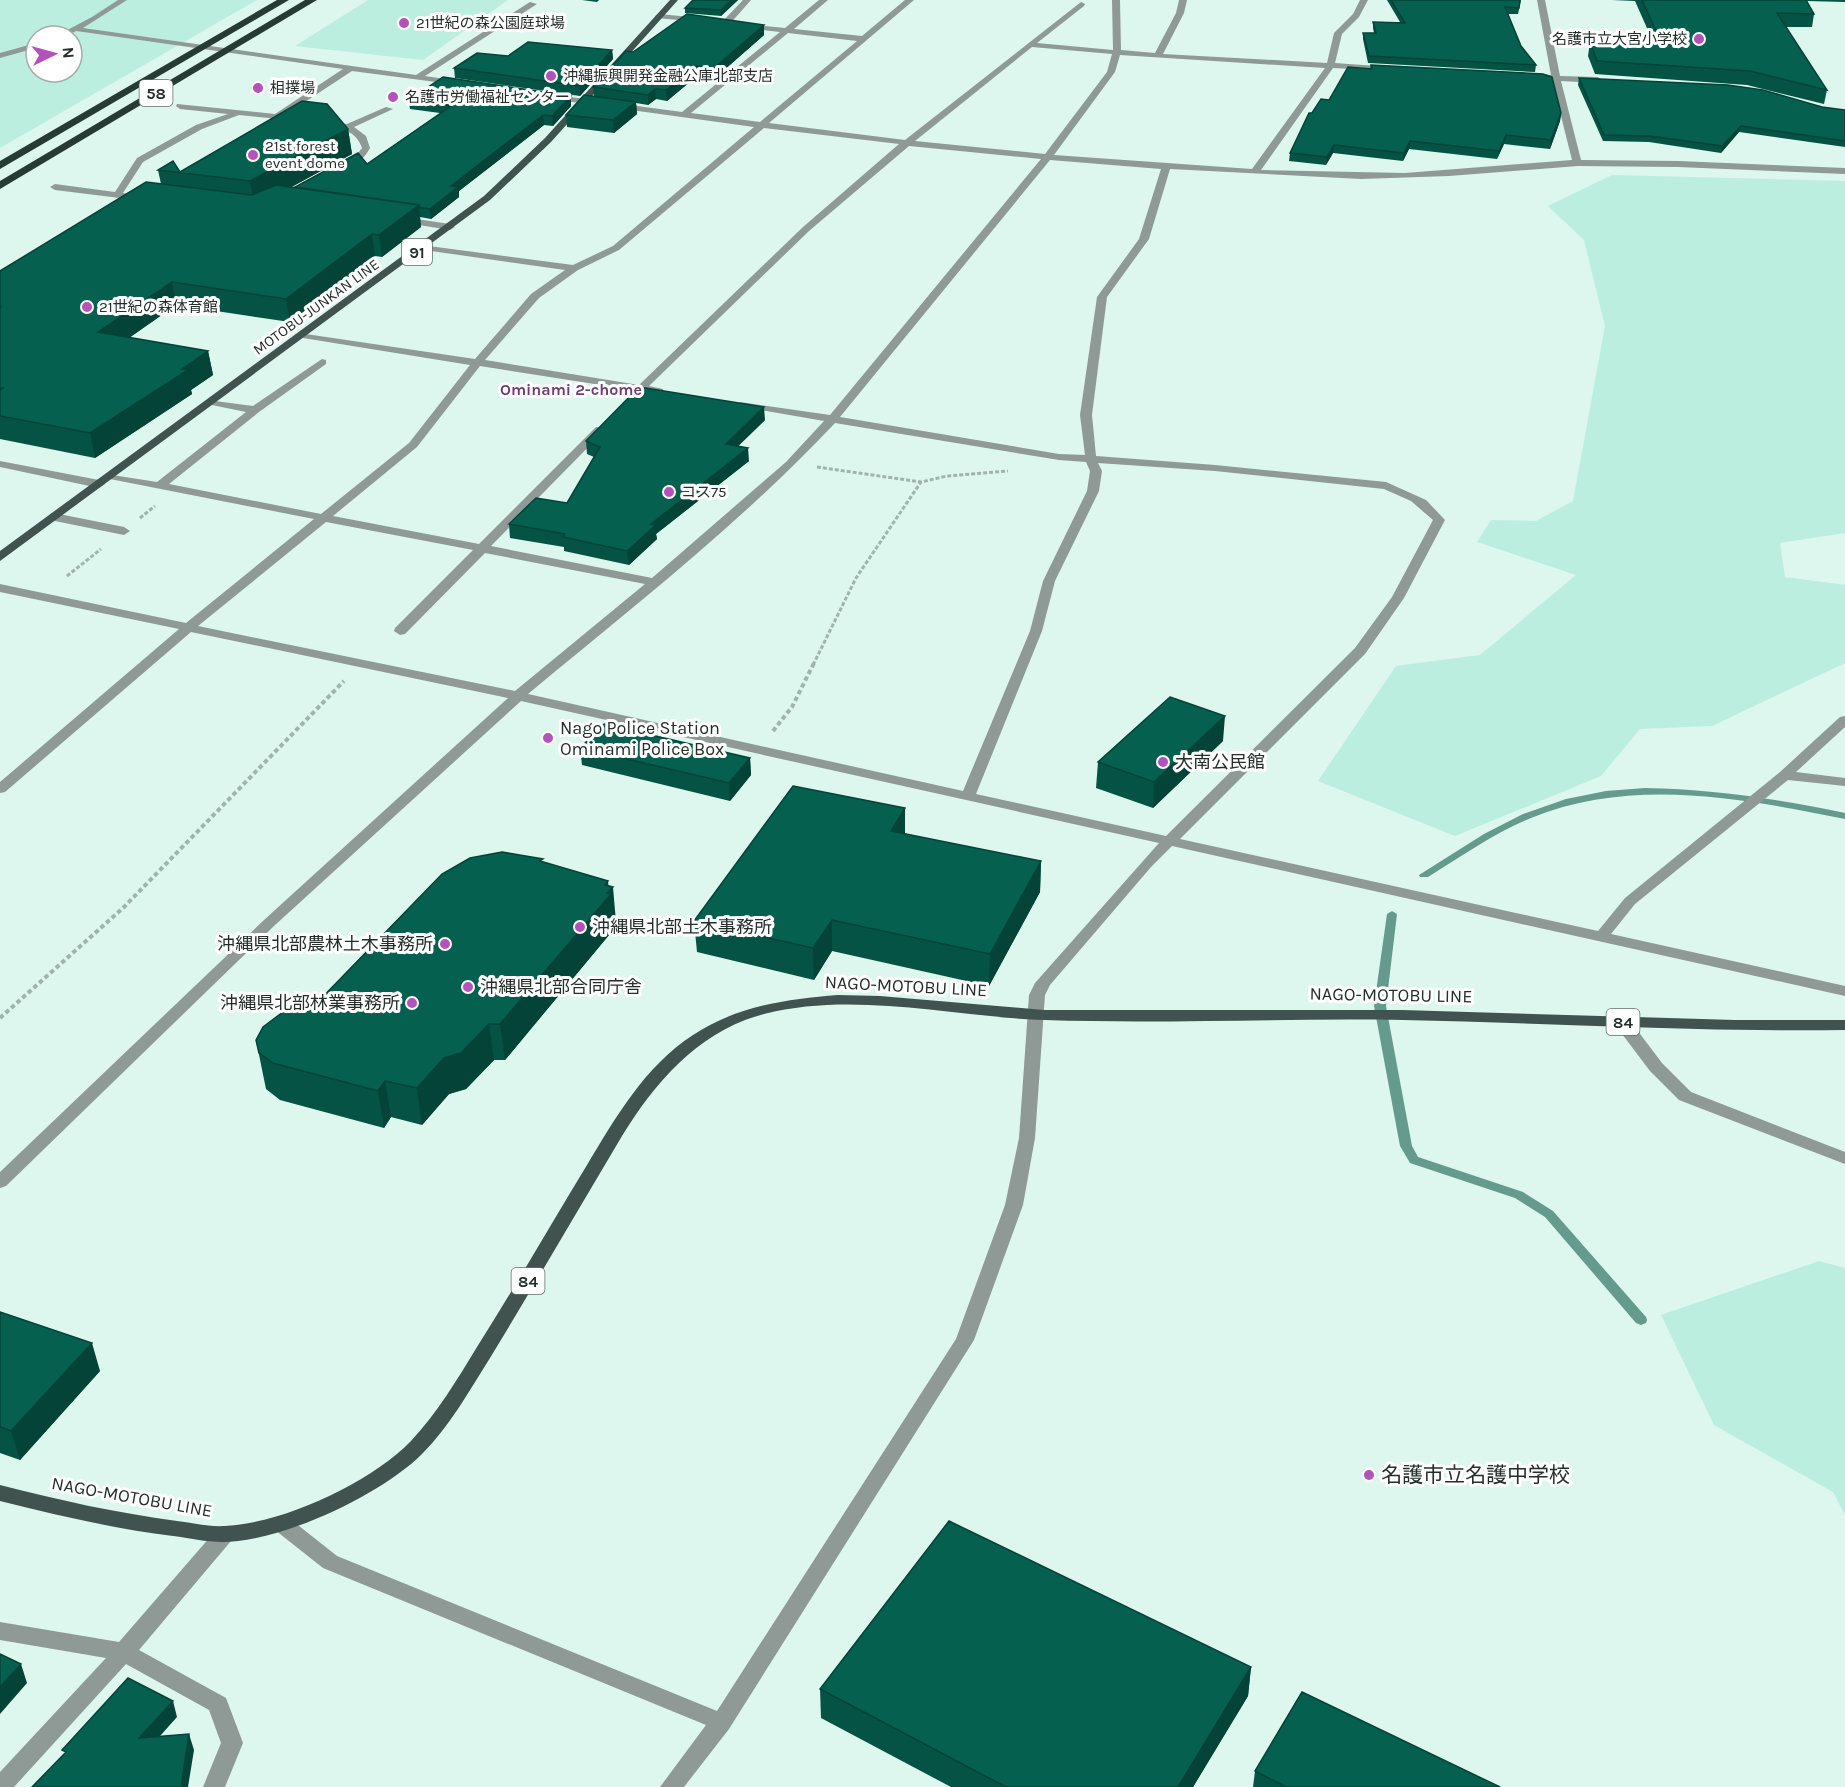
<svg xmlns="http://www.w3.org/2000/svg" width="1845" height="1787" font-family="Karla,'Noto Sans JP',sans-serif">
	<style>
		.green { fill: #bbeedf; fill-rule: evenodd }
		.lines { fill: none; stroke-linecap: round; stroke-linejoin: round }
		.stream { fill: #649b8c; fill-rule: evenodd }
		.path-far1 { stroke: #a0b4ad; stroke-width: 3; stroke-dasharray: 4 2; stroke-linecap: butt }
		.path { stroke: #a0b4ad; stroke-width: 4; stroke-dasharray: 4.5 3; stroke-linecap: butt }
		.minor { fill: #8f9996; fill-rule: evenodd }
		.major { fill: #41534e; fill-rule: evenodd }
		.highway { fill: #273b35; fill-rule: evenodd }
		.wall { fill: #045344 }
		.shaded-wall { fill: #044337 }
		.building { fill: #05604f; stroke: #044337; stroke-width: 1.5 }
		.poi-dot { fill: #b252ba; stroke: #fff; stroke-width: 2 }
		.labels { text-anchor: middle; stroke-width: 6; stroke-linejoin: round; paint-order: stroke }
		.far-poi-label { font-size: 15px; fill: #242e2b; stroke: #fff; text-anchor: start }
		.far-street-label { font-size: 15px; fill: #242e2b; stroke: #fff }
		.shield { fill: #fff; stroke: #666d6b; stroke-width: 1.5 }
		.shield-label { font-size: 16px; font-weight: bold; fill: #242e2b }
		.far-neighbourhood-label { font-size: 16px; font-weight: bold; fill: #6e3e72; stroke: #fff }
		.poi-label { font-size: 18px; fill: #242e2b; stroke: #fff; text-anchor: start }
		.street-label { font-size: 18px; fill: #242e2b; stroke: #fff }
		.near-poi-label { font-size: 21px; fill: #242e2b; stroke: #fff; text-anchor: start }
	</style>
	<rect width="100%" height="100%" fill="#ddf6ee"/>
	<path class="green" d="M0 0H257L0 148ZM36 36H72V72H36Z
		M368 0H508L423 60 295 46Z
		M1612 175 1845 181V533L1780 543 1785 577 1845 585V663L1712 726 1640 729 1601 776 1455 836 1318 781 1396 666 1480 655 1576 575 1477 542 1491 520 1536 521 1573 501 1605 326 1584 240 1548 206Z
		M1819 1261 1845 1268V1515L1833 1492 1714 1425 1661 1315Z"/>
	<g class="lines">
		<path class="stream" d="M1645 788C1713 789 1778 799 1845 813V819C1741 798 1632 777 1531 818 1494 833 1461 857 1428 877H1420L1419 875 1484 834 1523 814 1566 799 1606 791Z
			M1392 911 1397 914 1386 1006 1412 1146 1418 1157 1523 1192 1553 1211 1646 1317 1647 1320 1646 1323 1641 1325 1636 1323 1545 1217 1515 1198 1410 1163 1400 1146 1374 1006 1387 914Z"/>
		<path class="path-far1" d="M817 467 921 482 947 476 1008 471
			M140 518 155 506
			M67 576 101 549
			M813 665 856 578 921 482"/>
		<path class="path" d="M773 731 792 707 814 663
			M0 1018 123 908 344 681"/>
		<path class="minor" d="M118 0H127L83 28 416 75 530 2 537 4 425 76 459 81V85L352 71 285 115 298 117V121L239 115 202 129 143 162 123 193 147 196 149 198 144 201 55 190 50 187 55 184 115 192 137 158 196 125 228 114 180 109 176 106 177 104 275 114 343 69 76 31 66 36H56L92 17Z
			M743 0H751L729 25H723V21Z
			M819 0H828L794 29 862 36 905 0H914L769 123 905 140 1081 2 1085 4 1084 6 1037 43 1113 50 1112 0H1120L1121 50 1155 53 1176 13 1179 0H1187L1184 13 1163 54 1327 63 1334 33 1353 14 1360 0H1368L1359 17 1342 34 1335 63 1391 67 1395 69 1391 71 1333 68 1261 170 1405 173 1572 160 1552 80H1532L1528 77 1532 74 1551 75 1537 0H1545L1560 76 1598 77 1602 80 1598 83 1561 81 1581 160 1678 161 1845 168V174L1678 167 1578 166 1449 176 1361 179 1170 169 1149 239 1107 297 1092 415 1096 456 1215 465 1386 482 1426 500 1445 520 1404 598 1365 654 1180 839 1598 931 1625 898 1780 772 1840 717 1845 716V727L1796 772 1845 778V786L1788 780 1635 904 1611 934 1845 986V996L1172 846 1151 867 1050 985 1045 995 1035 1138 1023 1205 974 1340 729 1729 684 1787H660L706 1725 323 1568 275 1530 272 1524 275 1518 282 1516 289 1518 337 1556 717 1711 956 1339 1005 1205 1019 1138 1029 995 1035 983 1159 843 521 701 274 926 6 1186 0 1188V1172L264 920 508 698 191 632 5 792 0 793V782L179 629 0 592V584L186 623 314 519 110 479 106 478V474L157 482 246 412 207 404V400L253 406 322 359 326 360V364L259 412 169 484 321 514 409 443 470 365 303 338 298 335 299 333 475 359 531 294 565 270 424 250 419 247 421 245 573 265 613 246 754 127 551 99 547 96 548 94 682 112 780 32 746 28H743V24L785 28ZM788 33 857 41 760 122 691 113ZM1032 47 1112 54 1107 72 1045 154 915 141ZM1120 55 1325 68 1252 169 1054 155 1115 72ZM764 128 899 144 803 227 639 385 485 360 539 298 578 270 619 250ZM909 146 1041 159 830 415 740 402V406L744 407 824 421 786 462 652 578 491 546 604 431V427H596L479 544 333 516 417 447 480 366 633 390 631 393 636 396 643 392 663 393V389L649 386 809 231ZM1050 160 1161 169 1139 239 1097 297 1080 415 1085 455 1059 454 840 417ZM835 423 1059 460 1086 462 1090 471 1087 491 1043 581 1030 631 963 791 528 694C633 607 742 522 835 423ZM1098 463 1215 471 1384 489 1411 501 1433 520 1392 597 1355 648 1166 836 976 794 1042 631 1055 581 1099 491 1102 471ZM326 522 473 550 395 628 394 631 400 635 405 634 485 553 645 584 515 691 198 626Z
			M659 14 701 18 705 20 701 22 656 18 655 16Z
			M36 43V48L0 58V53Z
			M386 107 393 109 354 127 366 136 370 148C365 158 354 168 342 167V163L358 153 362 148C356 130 341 129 325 125V121L347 124Z
			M403 217 450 224 455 227 450 230 400 222V218Z
			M0 461 99 480 105 484 99 488 0 467Z
			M54 513 124 527 130 531 124 535 50 520V514Z
			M1622 1017 1628 1018 1662 1063 1691 1092 1845 1152V1164L1679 1100 1650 1071 1616 1026 1614 1022Z
			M224 1527 231 1529 234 1535 231 1541 139 1650 226 1698 243 1743 225 1787H203L221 1743 209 1710 126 1664 14 1787H0V1772L106 1658 0 1640V1622L119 1642 217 1529Z"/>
		<path class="major" d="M670 0H678L551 142 490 200 0 561V551L484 196 545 138Z
			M838 995 880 996 1044 1010H1402L1735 1020H1845V1030C1698 1032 1551 1023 1403 1020 1284 1018 1164 1024 1045 1020 952 1017 856 991 764 1014 699 1031 656 1081 622 1136 578 1210 535 1284 490 1358 469 1391 450 1426 422 1454 381 1495 281 1542 222 1542 206 1542 189 1538 173 1536 114 1529 57 1515 0 1501V1485C58 1500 117 1513 177 1521 193 1523 209 1527 225 1526 284 1523 370 1483 411 1441 437 1413 457 1380 477 1347 515 1287 550 1226 587 1165 616 1117 645 1066 693 1035 737 1006 787 999 838 995Z"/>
		<path class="highway" d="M277 0H289L0 169V161Z
			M305 0H317L0 189V181Z"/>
	</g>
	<path class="wall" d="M582 0H599L597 2Z
		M693 0H738L721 16 685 13V8Z
		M1387 0H1521L1518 14H1508L1521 46 1536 65 1535 72 1368 63 1363 39V33H1374L1373 28V22H1400Z
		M1612 0H1845V2L1806 1 1814 14 1812 27H1786L1827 90 1824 104 1747 85 1595 74 1588 56 1590 42 1654 44 1635 1Z
		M764 25V35L715 78 697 76 667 101 656 99 648 105 636 103 637 114 614 133 567 127 566 115 594 96 593 87 633 52Z
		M612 50 613 59 580 96 455 78 454 68 508 56Z
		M1371 65 1561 113 1560 121 1550 149 1504 144 1497 159 1409 149 1403 161 1333 153 1326 165 1289 161 1290 153 1312 113 1370 69Z
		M1579 78 1845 110V147L1739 132 1721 153 1649 142 1603 141 1578 85Z
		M571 96V106L553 126 544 125 459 191V197L431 219 420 217 421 227 382 257 375 256 290 322 176 305 129 338 208 351 213 375 191 390 192 394 95 458 0 439V271L161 184 158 170 180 172 348 129 352 154 291 187H295L367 164 440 113 410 109 409 100Z
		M765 420 738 446 749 461 656 534 657 539 629 565 564 551V547L510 538 509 524 567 503 594 457 587 454 586 441Z
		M1223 741 1153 808 1096 788 1098 762Z
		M580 748 750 758 751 775 730 801 582 765Z
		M905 834 1041 861 1040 892 989 986 832 951 814 980 697 952 694 921Z
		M544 862 609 886 616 922 613 924 614 929 505 1060H494L466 1089 449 1094 422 1125 391 1117 384 1128 280 1100 266 1089 256 1040 310 1010Z
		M0 1312 100 1371 20 1460 0 1453Z
		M1251 1667 1248 1696 1193 1787H951L821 1718 820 1689Z
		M1255 1771 1500 1787H1253Z"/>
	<path class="shaded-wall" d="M732 0H738L721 16V10Z
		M764 25V35L715 78 714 68Z
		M612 50 613 59 580 96V86Z
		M696 66 697 76 667 101 666 90Z
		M655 89 656 99 648 105V95Z
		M571 96V106L553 126 552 116Z
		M636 102 637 114 614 133 613 120Z
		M1561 113 1560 121 1550 149 1551 140Z
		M543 115 544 125 459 191V197L431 219 430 209 451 186Z
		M1741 126 1739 132 1721 153 1722 146Z
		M348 129 352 154 255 207 250 181Z
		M1506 135 1504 144 1497 159 1499 151Z
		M1410 141 1409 149 1403 161 1404 153Z
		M1334 145 1333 153 1326 165 1327 157Z
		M419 205 421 227 382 257 379 235Z
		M372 234 375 256 290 322 286 299Z
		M172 282 176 305 103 356 98 332Z
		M208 351 213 375 191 390 192 394 95 458 90 433Z
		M764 407 765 420 727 457 726 444Z
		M748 448 749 461 656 534 657 539 629 565 627 551 651 524Z
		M1225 716 1223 741 1153 808 1154 782Z
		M750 758 751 775 730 801 729 783Z
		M905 808V839L891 831Z
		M1041 861 1040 892 989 986 990 954Z
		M608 881 609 891 613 887 616 922 613 924 614 929 505 1060 500 1024Z
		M832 920V951L814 980 813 948Z
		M489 1024 494 1060 466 1089 449 1094 422 1125 417 1088 444 1058Z
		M385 1081 391 1117 384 1128 378 1091Z
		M92 1343 100 1371 20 1460 11 1431Z
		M21 1664 27 1683 0 1714V1687Z
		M1251 1667 1248 1696 1193 1787H1178Z
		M173 1701 177 1717 144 1754 139 1738Z
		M189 1734 194 1750 188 1787H181Z"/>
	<path class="building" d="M693 0H732L721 10 685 8Z
		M1391 0H1520L1519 8 1505 7 1521 46 1536 65 1369 56 1363 33H1376L1373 22 1405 23Z
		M1642 0H1806L1814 14 1777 13 1827 90 1750 71 1597 61 1590 42 1662 44Z
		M687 14 764 25 714 68 696 66 666 90 655 89 648 95 593 87 626 51 633 52Z
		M528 42 612 50 580 86 454 68 477 53 508 56Z
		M1371 65 1543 74 1552 77 1561 113 1551 140 1506 135 1499 151 1410 141 1404 153 1334 145 1327 157 1290 153 1309 113H1312L1321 99 1329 100 1348 67 1372 69Z
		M443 77 571 96 552 116 543 115 451 186 458 187 430 209 419 207V205L295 187 358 153 367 164 451 106 409 100Z
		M1579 78 1728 85 1763 90 1822 107 1845 110V141L1741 126 1722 146 1650 136 1604 135Z
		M584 95 636 102 613 120 566 115Z
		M302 101 327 104 348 129 250 181 158 170 173 161 180 172Z
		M146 182 252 195 276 185 419 205 379 235 372 234 286 299 172 282 98 332 208 351 182 369 188 370 90 433 0 416V390L3 388H0V308L1 307H0V271Z
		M639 387 764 407 726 444 748 448 651 524 656 525 627 551 563 537 565 534 509 524 536 498 567 503 600 447 586 441Z
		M1170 697 1225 716 1154 782 1098 762Z
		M604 724 750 758 729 783 580 748Z
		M793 786 905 808 891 831 1041 861 990 954 832 920 813 948 694 921Z
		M502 852 543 859 540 861 608 881 605 885 613 887 607 893 611 894 500 1024H489L461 1053 444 1058 417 1088 385 1081 378 1091 273 1063 259 1053 256 1040 263 1027 283 1012 310 1010 442 874 470 858Z
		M0 1312 92 1343 11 1431 0 1427Z
		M949 1521 1251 1667 1178 1787H1006L820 1689Z
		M0 1654 21 1664 0 1687Z
		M128 1678 173 1701 139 1738 189 1734 181 1787H32L66 1752 62 1750Z
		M1302 1692 1500 1787H1286L1255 1771Z"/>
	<g class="poi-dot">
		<circle cx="404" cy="23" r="6"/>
		<circle cx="1699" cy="39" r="6"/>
		<circle cx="551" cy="76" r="6"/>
		<circle cx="258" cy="88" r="6"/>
		<circle cx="393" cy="97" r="6"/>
		<circle cx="253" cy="155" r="6"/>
		<circle cx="87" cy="307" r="6"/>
		<circle cx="669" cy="492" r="6"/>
		<circle cx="548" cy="738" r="6"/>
		<circle cx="1163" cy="762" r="6"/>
		<circle cx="580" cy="927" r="6"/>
		<circle cx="445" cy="944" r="6"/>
		<circle cx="468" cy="987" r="6"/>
		<circle cx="412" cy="1003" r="6"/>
		<circle cx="1369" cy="1475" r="6"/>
	</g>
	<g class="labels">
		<g class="far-poi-label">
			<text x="416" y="28">21世紀の森公園庭球場</text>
			<text x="1687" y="44" text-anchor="end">名護市立大宮小学校</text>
			<text x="563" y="81">沖縄振興開発金融公庫北部支店</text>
			<text x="270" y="93">相撲場</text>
			<text x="405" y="102">名護市労働福祉センター</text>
			<text x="265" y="151">21st forest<tspan x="265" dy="17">event dome</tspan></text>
			<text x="99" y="312">21世紀の森体育館</text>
			<text x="681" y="497">コス75</text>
		</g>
		<g class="far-street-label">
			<text transform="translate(316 307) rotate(-36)" y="5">MOTOBU-JUNKAN LINE</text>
		</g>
		<g class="shield">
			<rect x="139.5" y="80" width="33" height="26" rx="4.5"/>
			<rect x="402" y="239" width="30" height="26" rx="4.5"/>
			<rect x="1606.5" y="1009" width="33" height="26" rx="4.5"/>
			<rect x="511.5" y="1268" width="33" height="26" rx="4.5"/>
		</g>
		<g class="shield-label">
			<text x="156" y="99">58</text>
			<text x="417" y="258">91</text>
			<text x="1623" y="1028">84</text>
			<text x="528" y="1287">84</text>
		</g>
		<g class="far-neighbourhood-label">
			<text x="571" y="395">Ominami 2-chome</text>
		</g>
		<g class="poi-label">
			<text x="560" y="734">Nago Police Station<tspan x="560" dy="21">Ominami Police Box</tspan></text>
			<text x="1175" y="768">大南公民館</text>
			<text x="592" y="933">沖縄県北部土木事務所</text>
			<text x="433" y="950" text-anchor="end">沖縄県北部農林土木事務所</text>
			<text x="480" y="993">沖縄県北部合同庁舎</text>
			<text x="400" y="1009" text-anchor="end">沖縄県北部林業事務所</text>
		</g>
		<g class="street-label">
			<text transform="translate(906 986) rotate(3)" y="6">NAGO-MOTOBU LINE</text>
			<text transform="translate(1391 995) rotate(1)" y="6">NAGO-MOTOBU LINE</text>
			<text transform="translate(132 1497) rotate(10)" y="6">NAGO-MOTOBU LINE</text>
		</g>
		<g class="near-poi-label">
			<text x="1381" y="1482">名護市立名護中学校</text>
		</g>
	</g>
	<g transform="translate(54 54) rotate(85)"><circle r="28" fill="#ffffff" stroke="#a7abaa" stroke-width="1.5"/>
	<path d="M0-4.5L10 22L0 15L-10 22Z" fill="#b252ba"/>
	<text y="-9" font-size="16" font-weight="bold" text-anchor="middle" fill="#242e2b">N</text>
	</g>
</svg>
